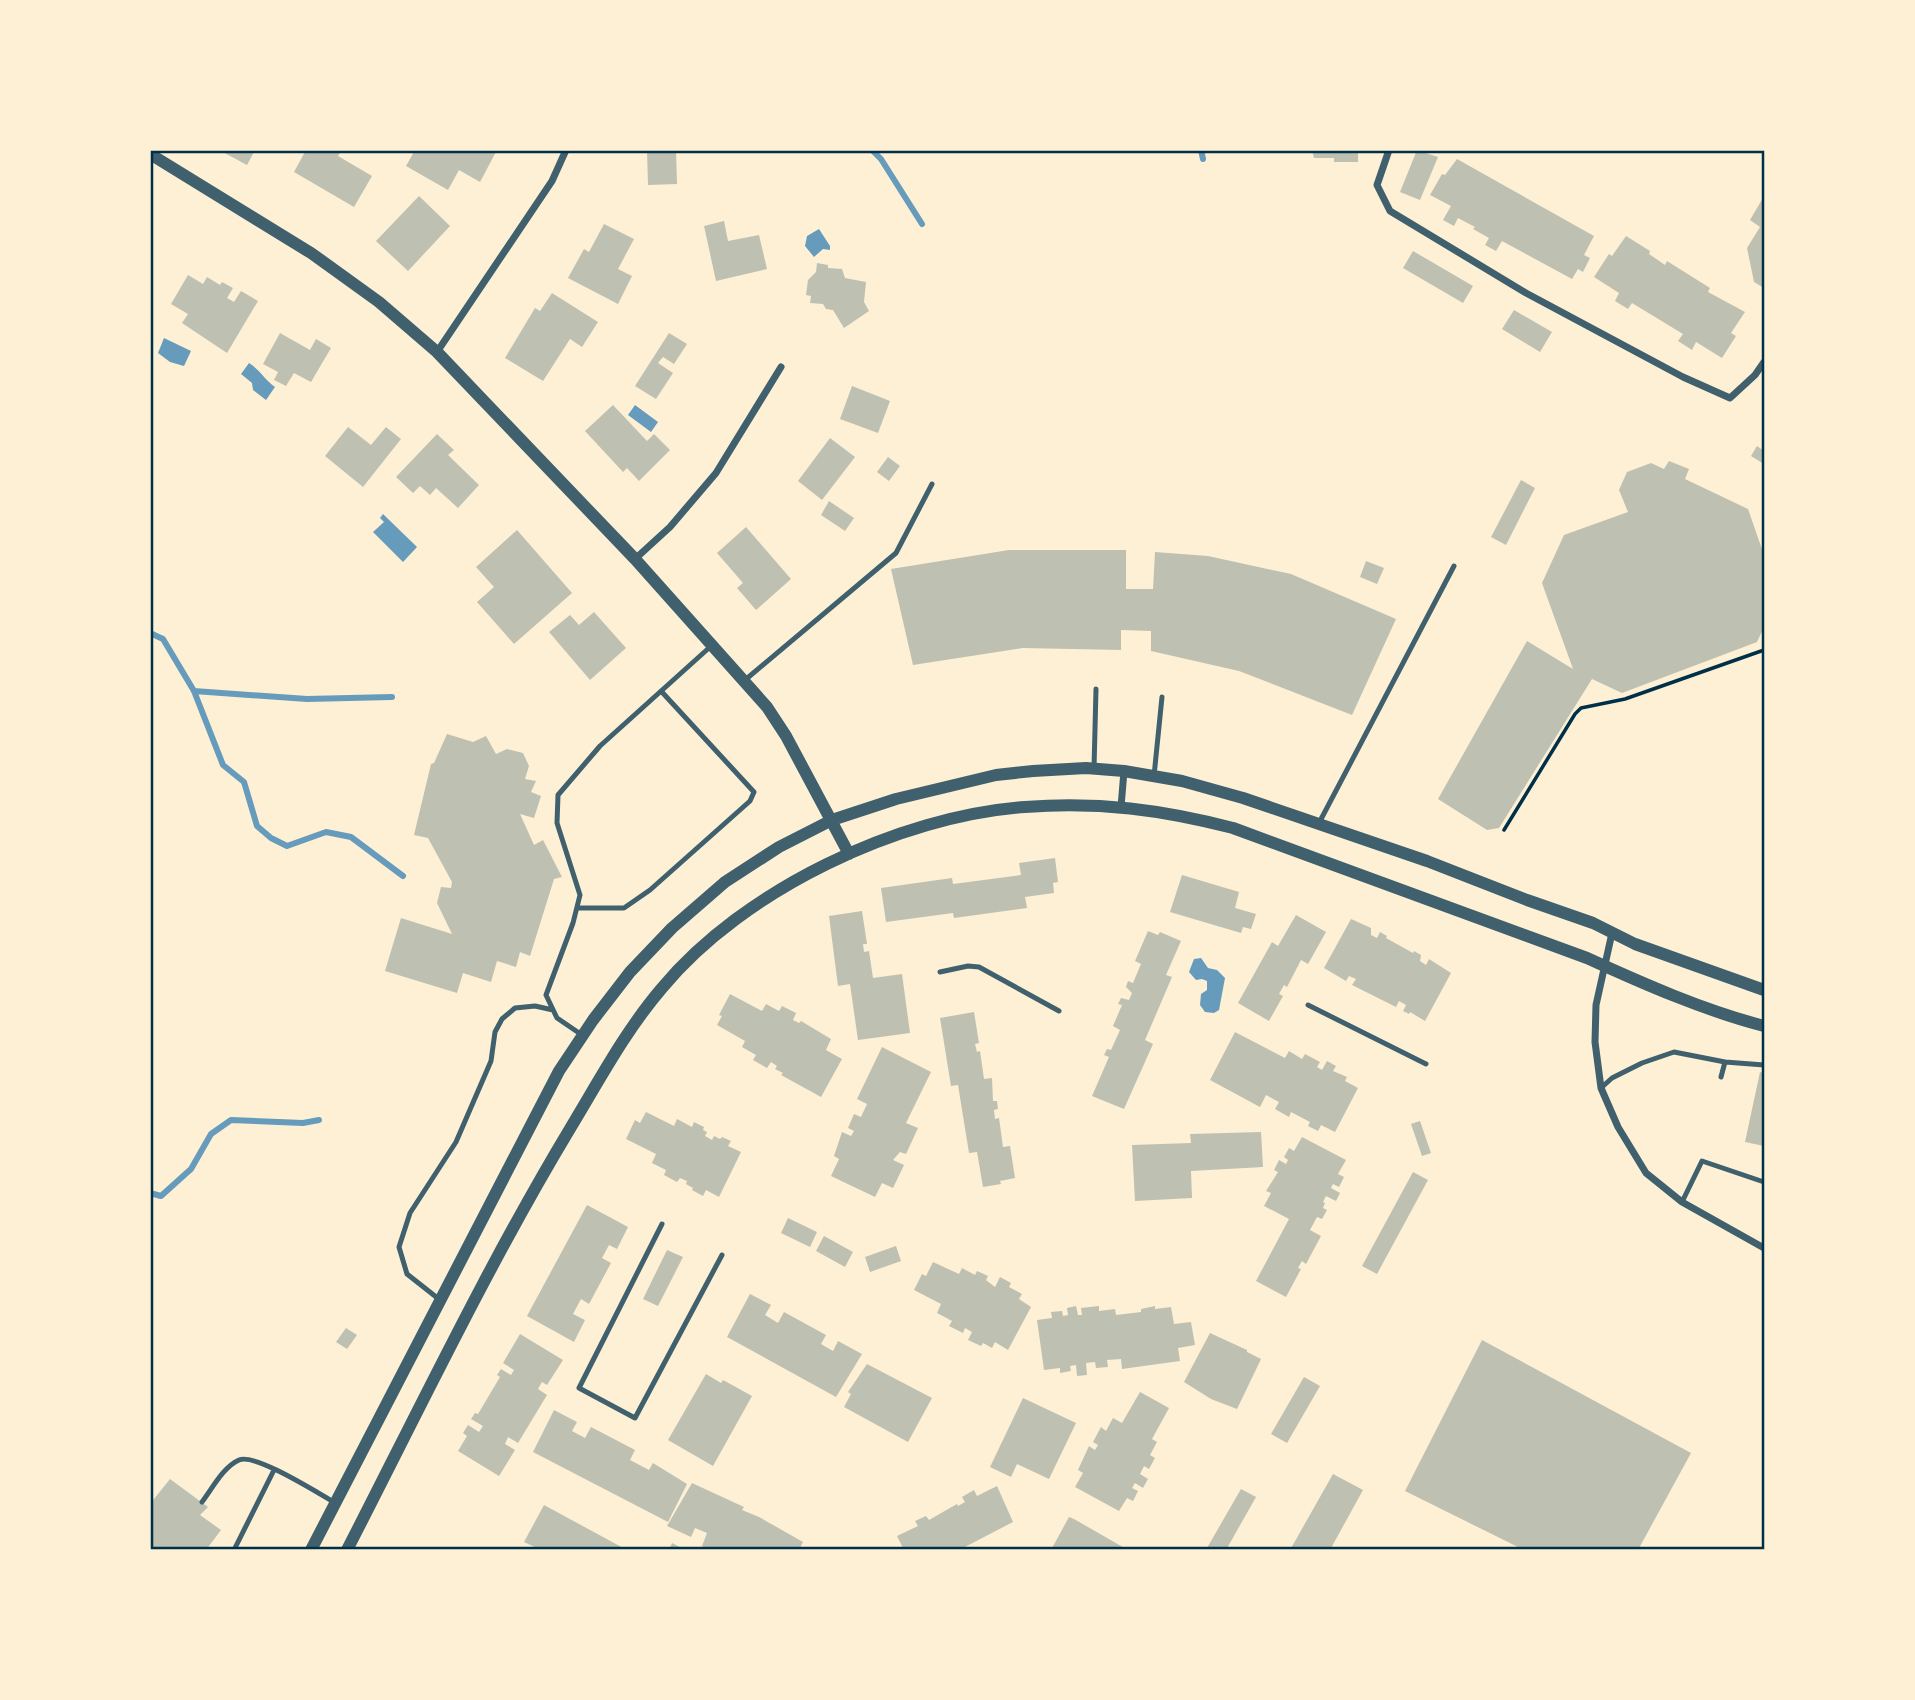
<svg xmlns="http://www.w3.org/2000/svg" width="1915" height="1700" font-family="Helvetica,sans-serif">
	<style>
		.water { fill: #669bbc }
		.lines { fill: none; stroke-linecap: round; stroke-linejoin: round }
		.stream { stroke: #669bbc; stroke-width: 6 }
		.building { fill: #bec0b2 }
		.path { stroke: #003049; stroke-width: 3.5 }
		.service { stroke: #3f606c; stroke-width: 5 }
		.minor { stroke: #3f606c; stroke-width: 7 }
		.tertiary { stroke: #3f606c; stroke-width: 12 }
		.neatline { fill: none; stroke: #003049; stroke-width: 2.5 }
	</style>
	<rect width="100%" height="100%" fill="#fdf0d5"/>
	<path class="water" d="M819 229 830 246V250L823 249 814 257 805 246 807 236Z
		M164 338 191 351 184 366 170 362 158 353Z
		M249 363C260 370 265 380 275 387L266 400 253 390 252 383 241 374Z
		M635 405 658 422 651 432 628 415Z
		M383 514 417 547 403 562 373 532 384 522 380 518Z
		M1201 958 1208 968 1217 970 1225 978 1219 1010 1214 1013 1205 1012 1200 1005 1201 994 1207 990V981L1202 979 1196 980 1189 972 1194 959Z"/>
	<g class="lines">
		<path class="stream" d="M872 150 881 159 922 224
			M1201 150 1203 159
			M150 633 163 639 194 691 223 765 244 782 257 826 271 838 287 846 326 832 351 837 403 876
			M194 691 307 699 392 697
			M150 1193 161 1196 191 1169 211 1134 231 1120 303 1123 319 1120"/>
	</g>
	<path class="building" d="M219 150H255L247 165Z
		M306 150H342L338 156 372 176 354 207 294 172Z
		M415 150H497L480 182 459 170 448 190 406 166Z
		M647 150H676L677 184 648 185Z
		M1312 150H1358V162H1334V158H1314Z
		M1417 150 1438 157 1420 200 1400 192Z
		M1457 159 1594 236 1584 255 1590 258 1583 272 1578 269 1572 279 1502 241 1496 251 1485 245 1489 238 1473 229 1475 227 1458 218 1454 226 1443 220 1451 206 1430 195 1442 174 1445 175Z
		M419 196 450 226 408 271 376 241Z
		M1764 196V288L1754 282 1747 248 1760 227 1750 220Z
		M724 221 728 241 759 235 767 269 716 281 704 226Z
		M604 224 634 239 618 269 632 276 618 304 568 278 584 249 589 252Z
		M1626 236 1650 251 1649 254 1665 265 1667 261 1710 288 1708 292 1745 312 1731 333 1736 336 1722 358 1696 342 1692 350 1678 341 1683 334 1632 303 1628 309 1615 301 1619 293 1594 277 1609 254 1612 256Z
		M1413 251 1473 286 1463 303 1403 268Z
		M817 263 828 265V268L842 269 845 278 866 282 864 302 869 311 844 328 833 310 826 309 823 304 810 303 811 296 806 295 808 280 816 272Z
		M188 275 203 284 207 277 220 285 222 282 233 288 227 298 234 302 241 291 258 301 227 353 182 323 188 314 171 304Z
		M552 293 598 322 582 347 570 339 543 381 505 358 535 308 540 311Z
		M1514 310 1552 332 1540 352 1502 329Z
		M280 333 310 350 316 339 331 348 311 382 294 373 286 386 274 380 278 372 263 364Z
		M669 333 687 344 674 364 663 357 658 363 673 373 656 399 635 386Z
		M852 386 890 401 878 433 840 419Z
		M613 405 647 441 654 434 670 450 639 481 627 468 623 472 585 431Z
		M348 427 371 445 386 427 401 439 363 487 325 456Z
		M437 434 454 450 448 455 479 485 458 508 436 488 430 495 420 486 413 493 396 477Z
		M830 438 855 457 822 500 798 481Z
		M1757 446 1764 451V464L1751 456Z
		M888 457 900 466 889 481 877 472Z
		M1669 461 1689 469 1685 479 1748 509 1764 555V630L1763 629 1757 642 1622 693 1592 679 1499 828 1487 830 1438 799 1527 641 1573 669 1542 583 1564 535 1628 512 1619 490 1627 472 1651 463 1664 469Z
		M1521 480 1535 488 1506 545 1491 537Z
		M829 501 854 518 845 531 821 515Z
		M746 527 791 579 756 610 737 588 743 583 717 553Z
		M517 530 572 593 514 644 477 602 494 587 476 567Z
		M1009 550H1126V589H1153L1155 552 1208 556 1291 574 1396 619 1352 715 1239 671 1151 651V631L1121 630V650L1023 648 913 665 891 569Z
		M1366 561 1384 568 1377 584 1360 577Z
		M594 612 626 648 590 680 549 632 570 615 579 625Z
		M447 734 473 742 486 736 496 754 507 749 523 753 529 766 525 779 536 781 531 792 541 796 534 818 520 814 534 845 543 840 562 877 554 879 530 956 520 952 516 967 497 961 491 982 463 973 457 993 385 971 401 918 452 934 437 903 441 887 451 888 452 882 428 838 414 835 431 764 434 763Z
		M1055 858 1058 882 1053 883 1054 893 1025 897 1027 908 954 918 953 913 886 922 881 888 952 878 953 884 1021 875 1019 863Z
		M1182 875 1239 892 1235 908 1256 914 1251 929 1243 927 1241 933 1170 912Z
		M862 911 867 944H863L864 952 869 951 873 978 902 974 910 1033 858 1040 850 984 838 986 829 916Z
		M1296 915 1326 932 1308 964 1301 960 1287 987 1284 985 1279 994 1283 996 1269 1021 1238 1003 1272 942 1278 946Z
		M1351 919 1371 928V935L1377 938 1380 932 1387 936 1386 938 1413 953 1414 951 1421 955 1420 961 1426 965 1429 959 1451 973 1425 1021 1410 1012 1409 1014 1403 1011 1406 1005 1399 1001 1396 1007 1352 985 1356 979 1349 976 1346 981 1324 968Z
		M1148 931 1158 935 1160 932 1181 941 1166 975 1172 977 1145 1040 1153 1044 1124 1109 1092 1096 1109 1057 1104 1055 1107 1049 1111 1050 1120 1030 1113 1026 1122 1005 1118 1004 1121 998 1129 1000 1132 993 1126 987 1128 981 1133 983 1141 964 1135 961Z
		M730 994 762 1011 766 1004 779 1011 782 1006 796 1013 793 1020 799 1023 801 1021 831 1039 826 1050 842 1059 821 1097 781 1075 783 1073 775 1069 777 1066 771 1062 767 1068 753 1060 756 1055 742 1047 745 1041 717 1025 722 1016 719 1015Z
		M974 1012 979 1043 975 1044 977 1052 980 1051 984 1079 992 1078 993 1101H997L998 1109 994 1110 995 1119 999 1118 1003 1147 1010 1146 1015 1178 1000 1181 1001 1184 983 1187 977 1152 969 1153 958 1085 951 1086 940 1018Z
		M1235 1032 1285 1058 1289 1051 1302 1059 1305 1054 1320 1062 1317 1067 1322 1070 1327 1061 1336 1066 1333 1071 1347 1077 1345 1081 1358 1088 1335 1132 1321 1125 1318 1131 1308 1126 1310 1122 1291 1112 1289 1117 1275 1109 1279 1102 1266 1095 1260 1107 1210 1080Z
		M882 1047 931 1072 906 1123 918 1128 906 1154 900 1152 893 1160 904 1165 893 1188 882 1183 875 1197 831 1176 839 1159 834 1156 842 1132 851 1136 854 1131 848 1128 854 1114 861 1117 867 1104 857 1099Z
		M1760 1072 1764 1073V1146L1745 1142Z
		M646 1112 674 1126 677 1119 692 1127 694 1122 704 1127 703 1130 707 1132 705 1136 712 1140 714 1136 720 1139 722 1137 731 1141 728 1146 741 1152 719 1197 706 1190 703 1196 692 1190 693 1188 686 1184 687 1181 680 1178 677 1182 664 1175 666 1170 652 1163 656 1154 626 1139 635 1120 640 1123Z
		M1420 1121 1431 1153 1422 1156 1411 1124Z
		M1261 1132 1263 1167 1191 1171 1192 1198 1135 1201 1132 1145 1191 1143 1190 1134Z
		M1302 1137 1346 1160 1338 1174 1344 1177 1339 1187 1333 1184 1331 1188 1340 1193 1336 1201 1326 1196 1323 1202 1325 1203 1323 1208 1327 1210 1322 1219 1317 1217 1310 1230 1321 1236 1306 1264 1302 1261 1298 1268 1301 1269 1286 1297 1256 1281 1289 1219 1264 1206 1271 1193 1266 1191 1278 1172 1274 1170 1279 1160 1286 1164 1288 1160 1284 1157 1289 1148 1294 1151Z
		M1413 1172 1428 1180 1377 1274 1362 1266Z
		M587 1205 628 1227 617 1249 609 1245 602 1258 611 1263 589 1304 581 1299 573 1314 585 1320 574 1342 527 1316Z
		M788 1218 817 1232 810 1247 781 1233Z
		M824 1236 853 1252 845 1267 816 1251Z
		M896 1246 901 1261 870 1272 865 1257Z
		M667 1250 683 1257 658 1306 643 1299Z
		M933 1262 959 1274 962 1268 975 1275 977 1271 988 1276 986 1280 995 1287 1000 1277 1011 1283 1009 1287 1022 1294 1019 1299 1031 1307 1008 1350 995 1342 992 1348 983 1343 981 1346 968 1340 972 1332 965 1328 963 1333 949 1326 952 1321 937 1313 941 1304 914 1290 922 1274 926 1276Z
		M750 1294 771 1305 765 1315 778 1323 784 1312 826 1335 821 1344 833 1351 838 1341 862 1354 836 1397 727 1337Z
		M1076 1306 1078 1315H1082L1081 1308 1099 1306V1311L1115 1309 1116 1315 1141 1312V1309L1155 1306V1309L1171 1307 1174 1324 1191 1322 1195 1345 1178 1348 1180 1361 1122 1369 1121 1359 1107 1360 1108 1367 1096 1368 1095 1362 1086 1363 1087 1375 1077 1376 1076 1365 1070 1366 1071 1371 1060 1373V1368L1044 1370 1037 1320 1052 1318 1051 1312 1062 1311 1063 1316 1068 1315 1067 1308Z
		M346 1328 357 1335 347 1349 336 1342Z
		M1210 1333 1247 1350V1352L1261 1359 1237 1409 1211 1399 1184 1382Z
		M520 1334 563 1360 547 1385 542 1382 538 1389 547 1395 518 1443 508 1437 505 1444 515 1450 499 1476 458 1451 467 1436 463 1433 468 1425 479 1432 483 1426 471 1419 475 1413 478 1414 500 1377 497 1375 501 1369 511 1375 514 1370 503 1363Z
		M1482 1340 1691 1453 1638 1550H1524L1405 1491Z
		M867 1364 932 1398 908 1442 844 1407 851 1394 848 1392Z
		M706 1374 721 1383 723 1380 752 1396 713 1466 668 1440Z
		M1304 1377 1320 1386 1287 1443 1271 1434Z
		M1140 1392 1169 1408 1152 1439 1157 1442 1150 1455 1155 1458 1149 1469 1144 1466 1140 1474 1148 1479 1143 1488 1135 1483 1132 1488 1138 1491 1133 1501 1127 1498 1119 1511 1075 1487 1083 1473 1078 1470 1089 1446 1095 1450 1098 1445 1093 1442 1101 1427 1106 1431 1113 1418 1122 1423Z
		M1023 1398 1076 1423 1049 1479 1017 1464 1011 1477 990 1467Z
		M554 1410 577 1422 572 1431 585 1438 591 1427 635 1450 630 1460 649 1470 653 1463 687 1484 668 1522 533 1452Z
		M1333 1474 1363 1490 1330 1550H1290Z
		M170 1479 208 1507 200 1515 221 1530 206 1550H150V1504Z
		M692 1483 744 1507 742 1510 759 1517 803 1542 799 1550H709L702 1546 707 1533 695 1528 691 1537 667 1526Z
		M997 1486 1013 1522 959 1550H904L897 1536 918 1526 915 1521 926 1516 929 1520 957 1504 958 1506 965 1502 962 1497 974 1490 977 1496Z
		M1241 1489 1256 1497 1226 1550H1210L1207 1548Z
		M544 1505 627 1550H541L524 1542Z
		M1069 1517 1074 1519 1128 1550H1051Z
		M672 1543 686 1550H669Z"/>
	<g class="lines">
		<path class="path" d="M1504 830 1575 714 1581 708 1625 699 1764 650"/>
		<path class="service" d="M745 680 896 553 932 484
			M1094 769 1096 689
			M1154 776 1162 697
			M1319 823 1454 566
			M577 908H624L650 890 750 801 754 792 661 691
			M940 972 968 966 979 967 1059 1011
			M1308 1005 1426 1064
			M582 1035 557 1018 546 995 573 923 580 895 557 823 558 795 600 746 710 647
			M1721 1077 1725 1062
			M1601 1088 1612 1078 1642 1063 1674 1052 1725 1062 1764 1065
			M1682 1202 1702 1161 1764 1182
			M662 1224 579 1388 635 1418 722 1255
			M440 1300 407 1274 399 1247 410 1213 456 1142 491 1061 495 1032 502 1019 515 1008 535 1006 553 1010
			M202 1502C212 1489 223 1467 239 1460 255 1453 316 1492 334 1502
			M234 1550 274 1470"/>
		<path class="minor" d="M1389 150 1377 185 1390 211 1526 293 1683 377 1730 398 1755 375 1764 362
			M437 352 552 181 566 150
			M635 559 670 527 716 473 781 367
			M1121 807 1124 771
			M1612 933 1596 1005 1595 1042 1601 1088 1618 1127 1646 1173 1682 1202 1764 1248"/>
		<path class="tertiary" d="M150 154 311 253 379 302 437 352 635 559 767 707 786 736 849 854
			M311 1550 559 1071 593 1020 630 972 672 928 725 882 779 847 832 820 896 799 996 775 1033 771 1086 768 1124 771 1182 781 1243 798 1427 861 1527 900 1593 923 1635 944 1764 990
			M347 1550C420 1408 489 1263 571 1127 600 1079 626 1030 662 988 743 890 899 816 1025 807 1098 801 1163 810 1233 828L1587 958C1644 984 1703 1010 1764 1026"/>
	</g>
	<rect width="1915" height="1700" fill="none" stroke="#fdf0d5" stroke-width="304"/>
	<rect x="152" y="152" width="1611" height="1396" class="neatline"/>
</svg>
